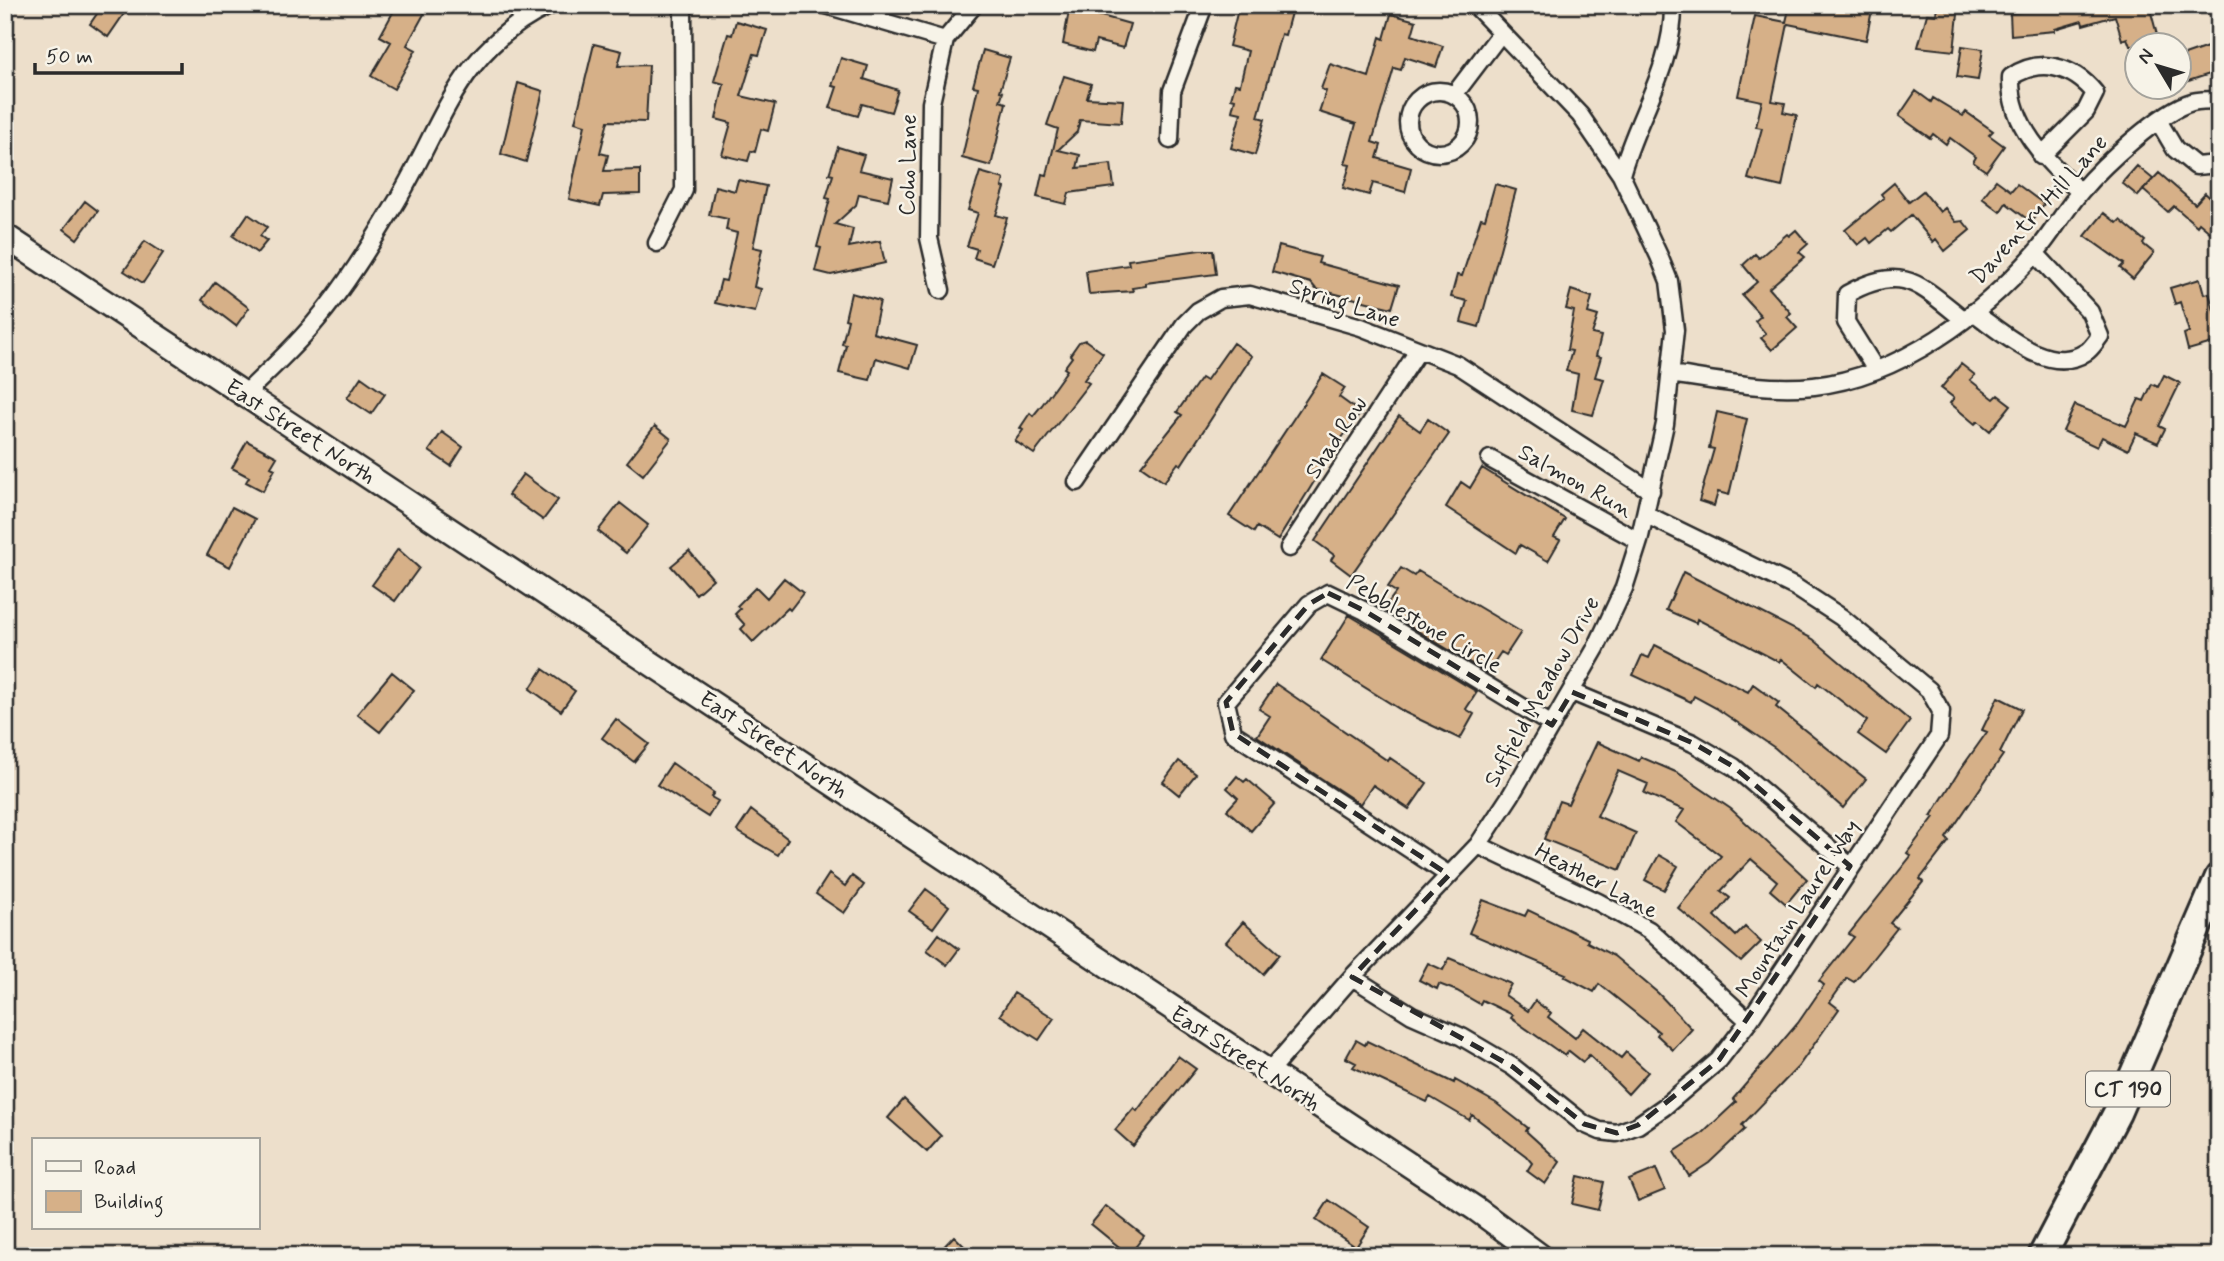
<svg xmlns="http://www.w3.org/2000/svg" width="2224" height="1261" font-family="Mynerve,sans-serif">
	<style>
		.building { fill: #d6b088; stroke: #2b2b2b; stroke-width: 2 }
		.lines { fill: none; stroke-linecap: round; stroke-linejoin: round }
		.minor-casing { stroke: #2b2b2b; stroke-width: 21 }
		.secondary-casing { stroke: #2b2b2b; stroke-width: 28 }
		.primary-casing { stroke: #2b2b2b; stroke-width: 32 }
		.minor { stroke: #f7f3e8; stroke-width: 16 }
		.secondary { stroke: #f7f3e8; stroke-width: 23 }
		.primary { stroke: #f7f3e8; stroke-width: 26 }
		.marked { fill: none; stroke: #2b2b2b; stroke-width: 5; stroke-dasharray: 14 9; stroke-linejoin: round }
		.labels { text-anchor: middle; stroke-width: 5; stroke-linejoin: round; paint-order: stroke }
		.shield { fill: #f7f3e8; stroke: #686764; stroke-width: 2 }
		.shield-label { font-size: 21px; font-weight: bold; fill: #2b2b2b }
		.street-label { font-size: 23px; fill: #2b2b2b; stroke: #f7f3e8 }
	</style>
	<rect width="100%" height="100%" fill="#eddfcb"/>
	<filter id="ink" filterUnits="userSpaceOnUse"><feTurbulence type="fractalNoise" baseFrequency=".0143" numOctaves="2"/><feDisplacementMap in="SourceGraphic" scale="14" xChannelSelector="R" yChannelSelector="G"/><feConvolveMatrix kernelMatrix="1 2 1 2 8 2 1 2 1" color-interpolation-filters="sRGB"/></filter>
	<g filter="url(#ink)">
		<path class="building" d="M103 5H130L108 37 90 24Z
			M397 5H429L407 45 416 50 394 89 371 76 391 42 380 36Z
			M1070 5H1101L1098 15 1130 24 1123 48 1096 41 1093 52 1063 44Z
			M1239 5H1293L1285 35 1281 34 1258 117 1265 119 1255 155 1231 148 1241 113 1232 111 1235 99 1231 98 1235 84 1240 85 1248 51 1229 46Z
			M1790 5H1873L1866 40 1788 24 1772 101 1785 103 1783 112 1797 115 1782 187 1748 179 1762 128 1756 127 1762 101 1738 96 1755 16 1786 22Z
			M1937 5H1959L1954 51 1918 47 1927 14 1936 15Z
			M2060 5H2149L2160 46H2130L2127 38 2122 40 2115 16 2083 25 2082 21 2055 29V31L2011 35 2010 13 2061 9Z
			M1391 14 1416 21 1412 35 1443 46 1436 67 1405 57 1401 70 1394 68 1372 142 1381 145 1377 158 1411 168 1405 192 1373 183 1369 195 1343 188 1350 165 1345 164 1356 124 1319 112 1326 91 1321 89 1330 64 1369 77 1380 37 1384 39Z
			M736 21 767 30 759 55 754 54 741 96 775 104 768 131 761 129 755 152 751 151 748 161 722 155 731 123 716 119 724 84 714 81 728 34 732 35Z
			M2219 43V71L2179 84V57Z
			M594 44 622 51 618 66 649 65 646 122 608 121 600 153 608 155 604 171 640 170V194L603 195 600 206 569 199 585 125 575 122Z
			M1962 46 1983 49 1978 80 1957 77Z
			M983 50 1010 58 1000 91 1003 92 1000 101 1006 103 991 166 962 158 978 87 973 86Z
			M841 58 868 66 864 79 898 90 891 112 862 104 858 116 830 108 837 87 832 86Z
			M1064 76 1091 84 1087 98 1123 100 1121 123 1080 120 1077 132 1058 150 1080 155 1077 168 1111 164 1114 187 1069 193 1066 204 1037 197 1042 174 1047 175 1058 129 1047 125Z
			M518 83 543 91 526 162 501 154Z
			M1916 91 1931 102 1933 98 1963 116 1966 112 1993 131 1989 135 2004 146 1986 171 1973 162 1976 157 1950 138 1946 144 1933 134 1930 138 1899 116Z
			M838 147 864 155 859 170 893 178 888 200 859 194 856 205 835 224 853 229 849 247 880 241 885 263 831 275 815 271 821 248 817 247 830 199 826 198 833 175 829 174Z
			M2137 166 2153 179 2138 196 2122 183Z
			M980 172 1004 179 1002 187 1005 188 996 215 1007 218 992 264 974 258 977 249 967 246 978 213 968 210Z
			M2159 173 2195 204 2205 193 2219 206V227L2212 234 2199 223 2197 226 2174 206 2168 212 2143 190Z
			M738 180 766 186 753 247 762 249 754 287 761 289 755 312 715 303 721 280 726 281 737 233 726 230 728 219 709 215 715 186 735 191Z
			M1996 180 2011 191 2017 184 2044 204 2031 222 2006 203 2000 212 1982 198Z
			M1894 183 1909 202 1923 191 1940 212 1945 208 1956 222 1963 221 1970 230 1945 251 1936 239 1933 242 1911 215 1891 232 1888 229 1871 243 1867 238 1858 245 1845 230 1884 198 1881 194Z
			M1495 184 1516 190 1479 327 1461 322 1467 301 1451 297 1457 275 1462 276 1481 218 1485 219Z
			M85 201 98 211 77 239 64 229Z
			M2104 213 2117 223 2120 220 2145 241 2143 244 2154 253 2133 279 2120 268 2124 264 2085 236Z
			M248 214 267 227 260 236 267 241 257 253 233 236Z
			M1796 230 1808 244 1799 252 1805 257 1769 288 1791 313 1787 317 1797 328 1772 350 1761 338 1766 334 1755 321 1761 316 1742 295 1757 282 1743 265 1755 254 1759 258 1787 234 1789 236Z
			M145 241 163 253 143 283 124 271Z
			M1279 246 1320 257 1318 263 1399 285 1392 308 1316 289 1311 283 1272 272Z
			M1200 250H1213L1216 274 1146 283V286L1132 288 1133 291 1089 294 1086 271 1129 265 1128 260Z
			M2200 279 2204 294 2209 293 2218 325 2214 326 2219 341 2188 350 2184 334 2189 332 2180 302 2175 304 2170 288Z
			M215 282 249 308 236 326 202 300Z
			M1571 290 1592 297 1588 313 1598 316 1592 334 1601 336 1596 356 1601 357 1595 377 1604 379 1593 415 1572 410 1578 374 1566 371 1572 351 1567 350 1574 311 1566 309Z
			M851 293 880 301 873 333 917 345 910 368 876 358 870 380 839 373 846 345 842 344 848 320 845 319Z
			M1085 340 1103 353 1084 380 1089 383 1034 454 1015 441 1023 430 1020 428 1030 413 1033 416 1042 405 1067 370 1064 368 1072 357 1070 355 1079 342Z
			M1233 343 1252 356 1181 465 1178 463 1164 482 1141 466 1182 415 1177 412 1201 378 1206 381Z
			M1961 364 1975 375 1970 380 1994 399 1998 395 2011 405 1990 431 1978 421 1975 424 1950 403 1954 398 1941 388Z
			M1323 374 1345 388 1339 397 1361 413 1338 443 1278 540 1257 527 1254 532 1229 516Z
			M2164 375 2180 383 2159 426 2165 429 2158 443 2136 433 2128 450 2102 437 2097 447 2063 431 2075 405 2126 426 2139 399 2144 401 2152 384 2158 387Z
			M361 377 385 394 371 414 347 398Z
			M1717 412 1747 419 1729 495 1718 492 1714 506 1699 501 1714 449 1709 448Z
			M1399 416 1420 431 1428 419 1449 434 1351 575 1331 560 1334 555 1315 541Z
			M655 426 671 439 643 475 627 462Z
			M442 432 463 447 451 466 429 451Z
			M247 441 277 457 271 467 275 469 263 491 246 482 249 477 232 468Z
			M1482 468 1565 519 1554 537 1560 540 1548 561 1520 545 1516 553 1446 507 1461 482 1470 488Z
			M523 474 558 500 543 520 508 495Z
			M620 503 648 525 626 553 598 531Z
			M232 507 255 519 230 567 207 555Z
			M398 549 419 568 395 601 372 585Z
			M689 551 713 579 696 594 671 566Z
			M1401 568 1414 576 1418 571 1521 632 1506 655 1501 652 1487 673 1383 610 1396 592 1388 587Z
			M1683 572 1813 639 1910 721 1886 754 1858 734 1867 721 1818 683 1816 687 1781 659 1779 662 1697 619 1696 623 1666 610Z
			M784 578 803 593 790 610 788 608 753 642 741 629 745 625 735 614 740 609 737 606 756 587 767 598Z
			M1349 615 1477 692 1466 709 1474 714 1460 739 1406 713 1321 660Z
			M1655 645 1748 692 1753 684 1779 703 1776 707 1866 779 1843 808 1775 748 1716 708 1694 696 1691 702 1633 675 1642 655 1649 658Z
			M543 669 575 691 561 711 530 689Z
			M392 672 414 690 380 732 357 714Z
			M1276 684 1388 761 1390 758 1427 783 1409 809 1373 785 1360 804 1257 736 1270 716 1259 709Z
			M1998 697 2022 709 2000 753 2003 755 1946 838 1949 841 1920 879 1923 882 1890 923 1897 928 1854 982 1847 978 1830 1002 1839 1009 1798 1067 1742 1125 1745 1129 1709 1163 1689 1176 1674 1152 1703 1133 1736 1102 1733 1099 1798 1023 1824 985 1819 981 1854 937 1849 934 1911 856 1907 853 1934 817 1931 816 1960 770 1987 732 1982 730Z
			M616 719 649 744 634 762 602 738Z
			M1597 742 1639 761 1641 757 1678 773 1731 809 1807 879 1786 904 1770 890 1777 881 1751 859 1721 891 1730 898 1715 916 1736 936 1745 927 1761 942 1741 962 1678 908 1721 856 1676 822 1684 810 1644 793 1648 784 1618 771 1597 816 1636 833 1620 870 1544 839 1559 801 1568 804Z
			M1179 761 1196 774 1179 795 1163 782Z
			M672 763 714 793 711 797 718 801 708 817 657 785Z
			M1237 776 1244 782 1247 779 1275 803 1251 831 1227 810 1238 798 1227 788Z
			M751 810 788 839 778 855 737 831Z
			M1659 855 1678 866 1664 890 1645 880Z
			M829 874 845 886 852 876 864 885 844 913 816 894Z
			M926 889 949 906 933 928 909 911Z
			M1483 900 1525 916 1528 910 1588 939 1587 942 1614 956 1658 993 1692 1029 1673 1050 1657 1035 1659 1032 1599 984 1594 992 1564 976 1566 974 1469 933Z
			M1243 922 1280 954 1263 974 1226 942Z
			M939 934 959 949 947 965 927 950Z
			M1449 958 1511 984 1505 995 1528 1011 1535 1001 1551 1013 1548 1017 1575 1038 1583 1028 1621 1058 1626 1052 1648 1072 1628 1094 1589 1055 1583 1062 1569 1051 1565 1056 1511 1018 1513 1015 1482 1000 1480 1004 1457 991 1439 984 1437 989 1419 980 1428 963 1443 970Z
			M1014 993 1054 1018 1039 1040 1000 1015Z
			M1356 1040 1365 1045 1367 1041 1454 1083 1455 1080 1496 1103 1528 1128 1526 1131 1560 1162 1545 1184 1527 1171 1532 1163 1526 1156 1472 1115 1469 1120 1430 1097 1427 1102 1353 1067 1356 1063 1346 1058Z
			M1178 1056 1196 1069 1133 1146 1115 1130 1134 1108 1137 1111Z
			M904 1099 941 1136 927 1152 888 1118Z
			M1656 1169 1665 1190 1638 1201 1629 1180Z
			M1578 1176 1604 1182 1598 1210 1572 1204Z
			M1329 1200 1369 1227 1356 1247 1316 1220Z
			M1106 1206 1144 1236 1129 1255 1091 1224Z
			M954 1236 974 1256H935Z"/>
		<g class="lines">
			<g class="minor-casing">
				<path id="minor" d="M826 5 945 40 974 5
					M1408 122a31 31 0 1 1 62 0a31 31 0 1 1-62 0Z
					M1454 95 1501 33
					M2159 122 2175 149 2196 166 2219 164
					M1170 140 1172 91 1204 5
					M2041 156 2086 111 2095 93C2073 66 2040 57 2011 77 2009 126 2047 161 2080 192
					M1621 175C1636 118 1674 66 1673 5
					M657 243 684 190 683 5
					M941 290 929 238 931 103 945 40
					M1973 312C2002 332 2049 377 2086 352 2091 349 2096 341 2100 336L2090 312 2035 253
					M1876 370 1846 322 1847 294C1903 263 1919 284 1963 319
					M1671 374C1718 381 1767 391 1814 386 1900 376 1982 315 2037 251 2053 232 2065 210 2081 191 2102 166 2162 110 2192 102 2200 100 2210 100 2219 100
					M245 394C269 370 295 347 316 321 345 287 371 244 394 206 443 126 456 49 551 5
					M1490 459 1639 541
					M1077 482 1184 325 1198 311 1221 298 1250 295 1361 327 1458 365 1651 491
					M1289 548 1418 351
					M1572 692 1693 743 1734 767 1850 866
					M1478 845 1598 902 1649 930 1749 1021
					M1449 875 1233 733 1226 702 1309 604 1328 593 1363 610 1552 725
					M1352 977 1412 1015 1462 1037 1513 1067 1584 1124 1600 1131 1617 1133 1638 1125 1664 1107 1719 1060 1749 1021 1939 736 1941 711 1929 690 1841 617 1795 587 1645 514
					M1269 1072 1352 977 1478 845 1511 795 1596 648 1624 588 1639 541 1665 424 1675 330 1669 281 1659 256 1621 175 1580 115 1475 5"/>
			</g>
			<g class="secondary-casing">
				<path id="secondary" d="M5 236 1476 1209 1540 1256"/>
			</g>
			<g class="primary-casing">
				<path id="primary" d="M2042 1256 2117 1113 2219 877"/>
			</g>
			<use href="#minor" class="minor"/>
			<use href="#secondary" class="secondary"/>
			<use href="#primary" class="primary"/>
		</g>
	</g>
	<path class="marked" d="M1328 593 1363 610 1552 725 1572 692 1693 743 1734 767 1850 866 1719 1060 1638 1125 1617 1133 1584 1124 1513 1067 1352 977 1449 875 1233 733 1226 702 1309 604Z"/>
	<g class="labels">
		<rect class="shield" x="2086" y="1071.5" width="84" height="35" rx="5"/>
		<g class="shield-label">
			<text x="2128" y="1096">CT 190</text>
		</g>
		<g class="street-label">
			<text transform="translate(907 165) rotate(-89)" y="8">Coho Lane</text>
			<text transform="translate(2038 209) rotate(-48)" y="8">Daventry Hill Lane</text>
			<text transform="translate(1345 302) rotate(18)" y="8">Spring Lane</text>
			<text transform="translate(301 431) rotate(33)" y="8">East Street North</text>
			<text transform="translate(1335 437) rotate(-57)" y="8">Shad Row</text>
			<text transform="translate(1576 480) rotate(29)" y="8">Salmon Run</text>
			<text transform="translate(1425 623) rotate(30)" y="8">Pebblestone Circle</text>
			<text transform="translate(1541 691) rotate(-61)" y="8">Suffield Meadow Drive</text>
			<text transform="translate(774 744) rotate(34)" y="8">East Street North</text>
			<text transform="translate(1597 880) rotate(28)" y="8">Heather Lane</text>
			<text transform="translate(1797 908) rotate(-57)" y="8">Mountain Laurel Way</text>
			<text transform="translate(1246 1058) rotate(33)" y="8">East Street North</text>
		</g>
	</g>
	<rect width="2224" height="1261" fill="none" stroke="#f7f3e8" stroke-width="28"/>
	<rect x="14" y="14" width="2196" height="1233" fill="none" stroke="#2b2b2b" stroke-width="2.5" filter="url(#ink)"/>
	<rect x="32" y="1138" width="228" height="91" fill="#f7f3e8" stroke="#a5a39c" stroke-width="2"/>
	<rect x="46" y="1161" width="35" height="10" fill="#f7f3e8" stroke="#a5a39c" stroke-width="2"/>
	<text x="94" y="1174" font-size="21" fill="#2b2b2b">Road</text>
	<rect x="46" y="1191" width="35" height="21" fill="#d6b088" stroke="#a5a39c" stroke-width="2"/>
	<text x="94" y="1208" font-size="21" fill="#2b2b2b">Building</text>
	<g transform="translate(2158 66) rotate(308)"><circle r="33" fill="#f7f3e8" stroke="#a5a39c" stroke-width="2"/>
	<path d="M0-5L12 26L0 18L-12 26Z" fill="#2b2b2b"/>
	<text y="-10" font-size="19" font-weight="bold" text-anchor="middle" fill="#2b2b2b">N</text>
	</g>
	<path d="M35 63v10h147v-10" fill="none" stroke="#2b2b2b" stroke-width="3.5"/>
	<text x="46" y="63" font-size="21" fill="#2b2b2b" stroke="#f7f3e8" stroke-width="5" paint-order="stroke">50 m</text>
</svg>
